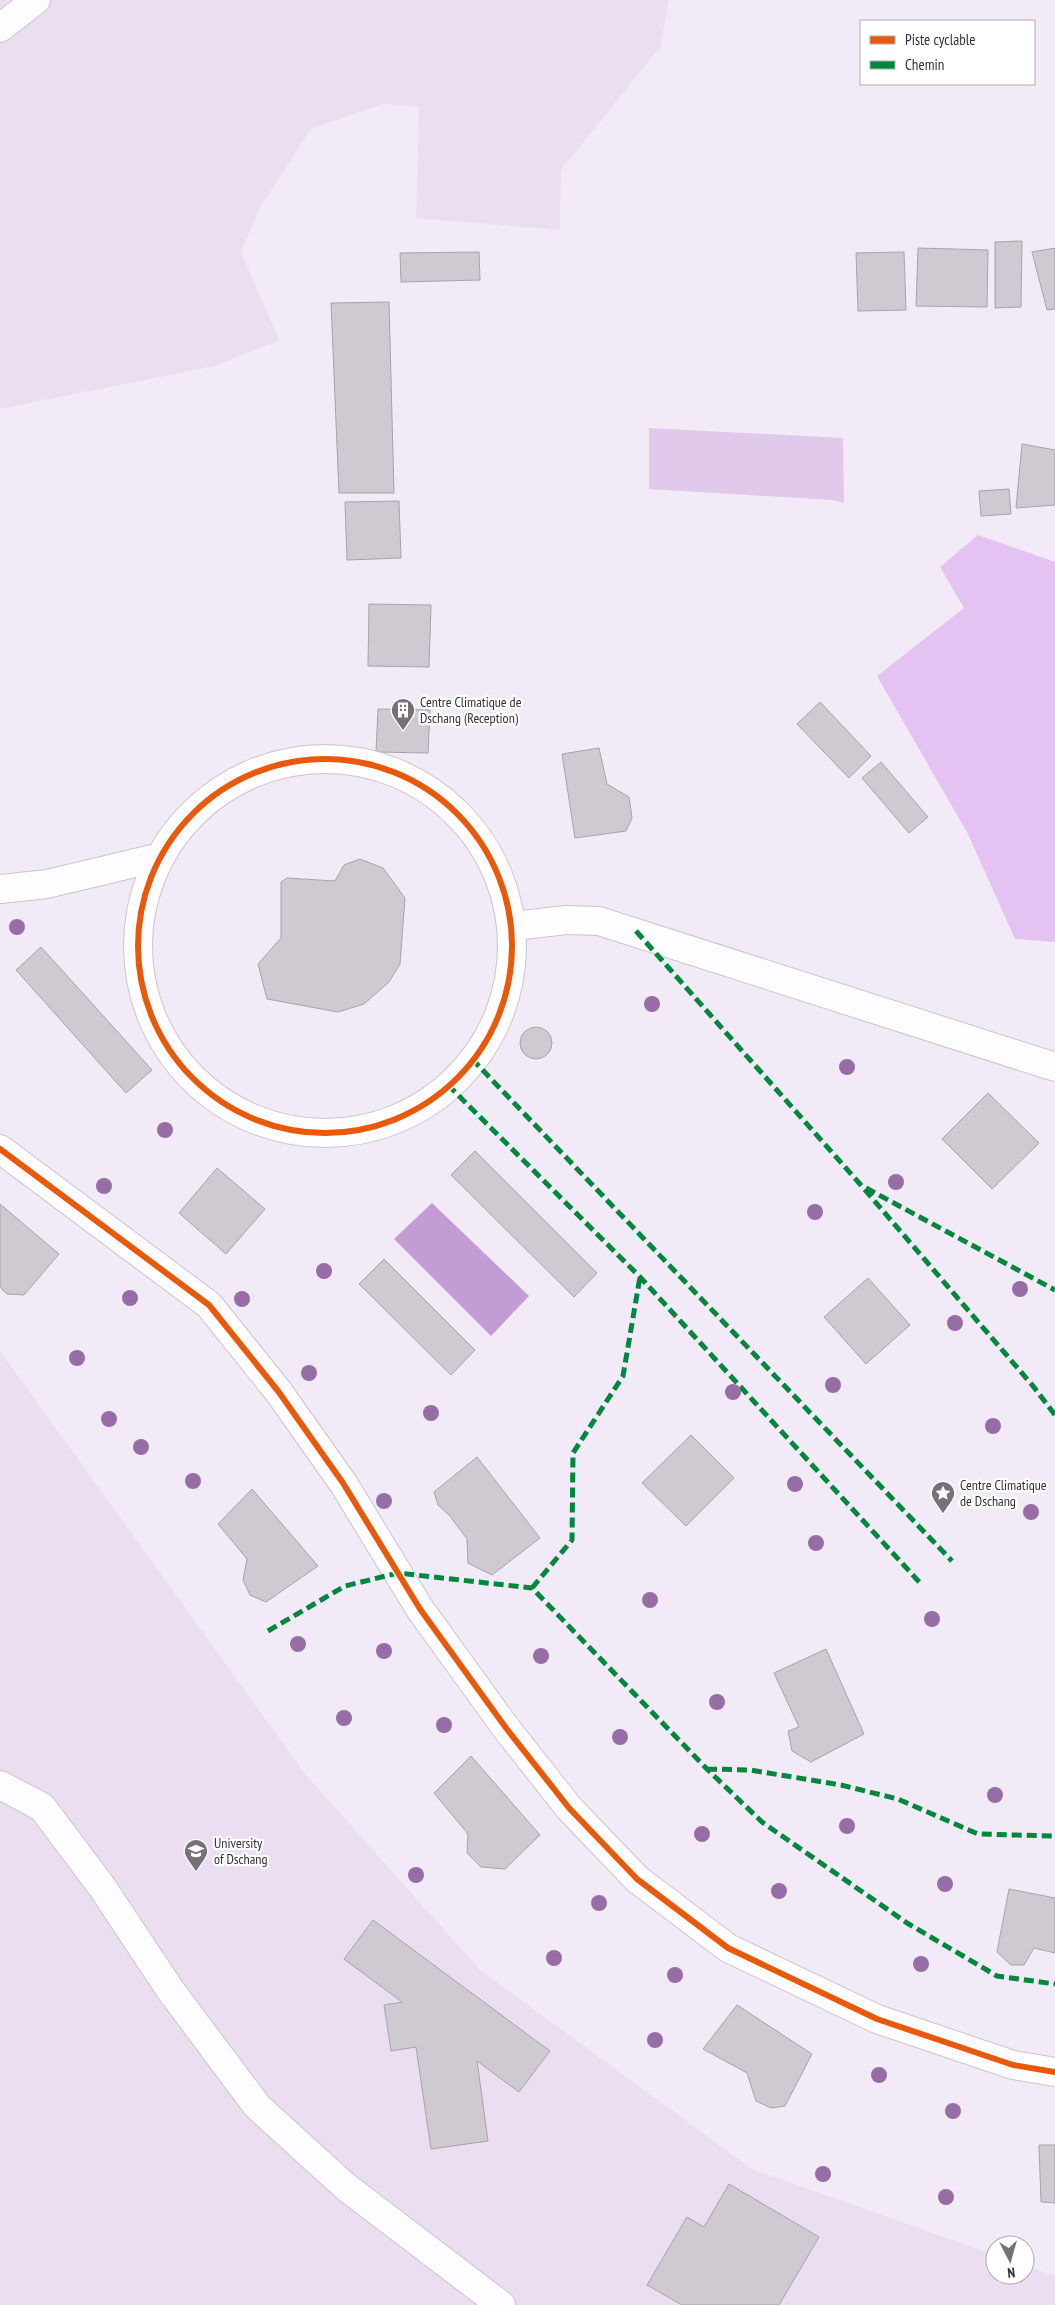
<svg xmlns="http://www.w3.org/2000/svg" width="1055" height="2305" font-family="'PT Sans Narrow',sans-serif">
	<style>
		.built { fill: #ebdef1 }
		.green { fill: #e0c9ea }
		.forest { fill: #e4c3f2 }
		.water { fill: #c29cd2 }
		.building { fill: #cfcad2; stroke: #a8a2aa }
		.lines { fill: none; stroke-linecap: round; stroke-linejoin: round }
		.minor-casing { stroke: #cac5cd; stroke-width: 30 }
		.minor { stroke: #fdfcfe; stroke-width: 28 }
		.quiet { stroke: #00873e; stroke-width: 5; stroke-dasharray: 10 5; stroke-linecap: butt }
		.cycleway-casing { stroke: #fff; stroke-width: 9 }
		.cycleway { stroke: #e8590c; stroke-width: 6 }
		.tree { fill: #976da5 }
		.labels { text-anchor: middle; stroke-width: 4.5; stroke-linejoin: round; paint-order: stroke }
		.poi-label { font-size: 14px; fill: #342f36; stroke: #fff; text-anchor: start }
	</style>
	<rect width="100%" height="100%" fill="#f2eaf6"/>
	<path class="built" d="M0 0H669L660 47 561 170 560 230 416 218 419 107 382 104 311 129 260 207 241 252 279 340 214 366 0 409Z
		M0 1351 305 1774 480 1970 752 2169 995 2255V2275H1025V2266L1055 2276V2305H0Z"/>
	<path class="green" d="M649 428 843 438 844 503 832 500 649 489Z"/>
	<path class="forest" d="M978 535 1055 562V942L1015 939 968 834 877 676 964 608 940 567Z"/>
	<path class="water" d="M432 1203 529 1296 491 1336 394 1239Z"/>
	<path class="building" d="M1022 241 1021 307 995 308V242Z
		M918 248 988 250 987 307 916 306Z
		M1055 248V309L1047 310 1032 252Z
		M479 252 480 280 401 282 400 253Z
		M904 252 906 310 858 311 856 253Z
		M389 302 394 493H339L331 303Z
		M1022 444 1055 450V505L1016 508Z
		M1009 489 1011 514 981 516 979 491Z
		M399 501 401 558 347 560 345 502Z
		M369 604 431 605 429 667 368 666Z
		M820 702 871 756 849 778 797 724Z
		M378 709 430 710 428 753 376 752Z
		M599 748 607 784 629 797 632 818 626 831 575 838 562 754Z
		M881 762 928 817 909 833 862 778Z
		M360 859 383 868 405 898 400 964 389 982 364 1004 338 1012 267 999 258 964 281 938V882L287 878 335 881 344 865Z
		M41 947 152 1070 126 1093 16 970Z
		M520 1043a16 16 0 1 1 32 0a16 16 0 1 1-32 0Z
		M988 1093 1039 1143 992 1189 942 1139Z
		M475 1151 597 1273 574 1297 451 1175Z
		M217 1168 265 1209 226 1254 179 1213Z
		M0 1204 59 1254 24 1295 7 1294 0 1287Z
		M384 1259 475 1350 451 1375 359 1284Z
		M868 1278 910 1325 866 1364 824 1317Z
		M691 1435 734 1478 686 1526 642 1483Z
		M477 1457 540 1538 492 1575 468 1563 467 1539 449 1515 438 1505 434 1492Z
		M252 1489 318 1566 266 1602 250 1595 243 1580 247 1559 218 1524Z
		M826 1649 864 1734 811 1762 792 1751 788 1731 799 1727 774 1673Z
		M471 1756 540 1835 505 1869 481 1867 467 1853 468 1834 434 1793Z
		M1009 1889 1055 1898V1953L1034 1948 1024 1965H1011L997 1952Z
		M373 1920 550 2051 519 2092 477 2061 488 2141 431 2149 416 2047 391 2051 384 2005 402 2002 344 1959Z
		M737 2005 812 2054 785 2106 771 2108 756 2101 747 2073 703 2049Z
		M1039 2145H1055V2203L1041 2202Z
		M729 2184 819 2237 779 2305H682L647 2285 687 2217 704 2227Z"/>
	<g class="lines">
		<g class="minor-casing">
			<path id="minor" d="M0 28 36 0
				M138 946a187 187 0 1 1 374 0a187 187 0 1 1-374 0Z
				M0 889 47 884 160 857
				M514 926 566 920 599 921 1055 1067
				M0 1149 209 1305 278 1391 343 1483 420 1609 506 1728 569 1808 637 1879 728 1948 877 2019 1013 2065 1055 2072
				M0 1785 42 1807 102 1887 171 1991 257 2106 346 2187 501 2305"/>
		</g>
		<use href="#minor" class="minor"/>
		<path class="quiet" d="M636 931 860 1184 1033 1386 1055 1415
			M472 1059 952 1561
			M448 1085 640 1277 922 1585
			M866 1188 1055 1290
			M532 1588 572 1540 573 1453 623 1376 640 1277
			M268 1631 345 1586 398 1573 532 1588 707 1769 762 1822 907 1923 997 1976 1055 1984
			M707 1769 750 1770 841 1785 898 1799 978 1834 1055 1836"/>
		<g class="cycleway-casing">
			<path id="cycleway" d="M138 946a187 187 0 1 1 374 0a187 187 0 1 1-374 0Z
				M0 1149 209 1305 278 1391 343 1483 420 1609 506 1728 569 1808 637 1879 728 1948 877 2019 1013 2065 1055 2072"/>
		</g>
		<use href="#cycleway" class="cycleway"/>
	</g>
	<g class="tree">
		<circle cx="17" cy="927" r="8"/>
		<circle cx="652" cy="1004" r="8"/>
		<circle cx="847" cy="1067" r="8"/>
		<circle cx="165" cy="1130" r="8"/>
		<circle cx="896" cy="1182" r="8"/>
		<circle cx="104" cy="1186" r="8"/>
		<circle cx="815" cy="1212" r="8"/>
		<circle cx="324" cy="1271" r="8"/>
		<circle cx="1020" cy="1289" r="8"/>
		<circle cx="130" cy="1298" r="8"/>
		<circle cx="242" cy="1299" r="8"/>
		<circle cx="955" cy="1323" r="8"/>
		<circle cx="77" cy="1358" r="8"/>
		<circle cx="309" cy="1373" r="8"/>
		<circle cx="833" cy="1385" r="8"/>
		<circle cx="733" cy="1392" r="8"/>
		<circle cx="431" cy="1413" r="8"/>
		<circle cx="109" cy="1419" r="8"/>
		<circle cx="993" cy="1426" r="8"/>
		<circle cx="141" cy="1447" r="8"/>
		<circle cx="193" cy="1481" r="8"/>
		<circle cx="795" cy="1484" r="8"/>
		<circle cx="384" cy="1501" r="8"/>
		<circle cx="1031" cy="1512" r="8"/>
		<circle cx="816" cy="1543" r="8"/>
		<circle cx="650" cy="1600" r="8"/>
		<circle cx="932" cy="1619" r="8"/>
		<circle cx="298" cy="1644" r="8"/>
		<circle cx="384" cy="1651" r="8"/>
		<circle cx="541" cy="1656" r="8"/>
		<circle cx="717" cy="1702" r="8"/>
		<circle cx="344" cy="1718" r="8"/>
		<circle cx="444" cy="1725" r="8"/>
		<circle cx="620" cy="1737" r="8"/>
		<circle cx="995" cy="1795" r="8"/>
		<circle cx="847" cy="1826" r="8"/>
		<circle cx="702" cy="1834" r="8"/>
		<circle cx="416" cy="1875" r="8"/>
		<circle cx="945" cy="1884" r="8"/>
		<circle cx="779" cy="1891" r="8"/>
		<circle cx="599" cy="1903" r="8"/>
		<circle cx="554" cy="1958" r="8"/>
		<circle cx="921" cy="1964" r="8"/>
		<circle cx="675" cy="1975" r="8"/>
		<circle cx="655" cy="2040" r="8"/>
		<circle cx="879" cy="2075" r="8"/>
		<circle cx="953" cy="2111" r="8"/>
		<circle cx="823" cy="2174" r="8"/>
		<circle cx="946" cy="2197" r="8"/>
	</g>
	<defs>
		<g id="building-pin" transform="scale(1.25)"><path d="M0 17L-7.5 6A9.5 9.5 0 1 1 7.5 6Z" fill="#767079" stroke="#fff"/><path d="M-4-6H4V6H1V3H-1V6H-4ZM-2.5-4.3h1.7v1.8h-1.7ZM.8-4.3h1.7v1.8H.8ZM-2.5-1h1.7V.8h-1.7ZM.8-1h1.7V.8H.8Z" fill="#fff"/></g>
		<g id="sight-pin" transform="scale(1.25)"><path d="M0 17L-7.5 6A9.5 9.5 0 1 1 7.5 6Z" fill="#767079" stroke="#fff"/><path d="M0-6L1.8-2.2L6-1.7L2.9 1.2L3.7 5.4L0 3.3L-3.7 5.4L-2.9 1.2L-6-1.7L-1.8-2.2Z" fill="#fff"/></g>
		<g id="university-pin" transform="scale(1.25)"><path d="M0 17L-7.5 6A9.5 9.5 0 1 1 7.5 6Z" fill="#767079" stroke="#fff"/><path d="M0-5L7-2L0 1L-7-2ZM-4 1L0 2.5L4 1V4Q0 6-4 4Z" fill="#fff"/></g>
	</defs>
	<g fill-rule="evenodd">
		<use href="#building-pin" x="403" y="710"/>
		<use href="#sight-pin" x="943" y="1493"/>
		<use href="#university-pin" x="196" y="1851"/>
	</g>
	<g class="labels">
		<g class="poi-label">
			<text x="420" y="707">Centre Climatique de<tspan x="420" dy="16">Dschang (Reception)</tspan></text>
			<text x="960" y="1490">Centre Climatique<tspan x="960" dy="16">de Dschang</tspan></text>
			<text x="214" y="1848">University<tspan x="214" dy="16">of Dschang</tspan></text>
		</g>
	</g>
	<rect x="860" y="20" width="175" height="65" fill="#ffffff" stroke="#aeacaf"/>
	<rect x="870" y="36" width="25" height="8" fill="#e8590c" stroke="#aeacaf"/>
	<text x="905" y="45" font-size="15" fill="#342f36">Piste cyclable</text>
	<rect x="870" y="61" width="25" height="8" fill="#00873e" stroke="#aeacaf"/>
	<text x="905" y="70" font-size="15" fill="#342f36">Chemin</text>
	<g transform="translate(1010 2260) rotate(174)"><circle r="24" fill="#ffffff" stroke="#aeacaf"/>
	<path d="M0-4L9 19L0 12L-9 19Z" fill="#767079"/>
	<text y="-8" font-size="14" font-weight="bold" text-anchor="middle" fill="#342f36">N</text>
	</g>
</svg>
